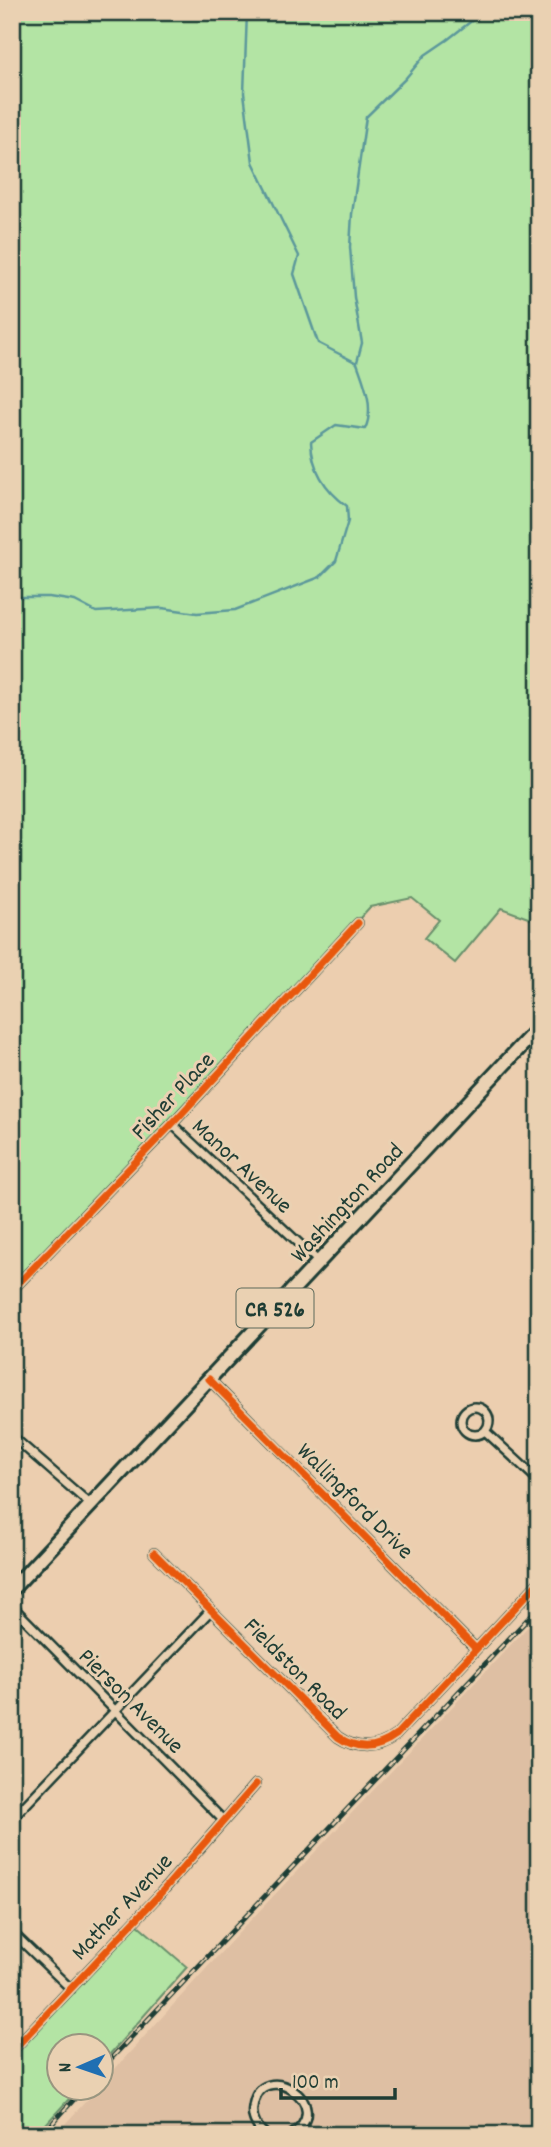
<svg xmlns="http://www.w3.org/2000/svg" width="551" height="2147" font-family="Dekko,sans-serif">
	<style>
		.built { fill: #debfa3 }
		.green { fill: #b3e4a4; stroke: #69906c; stroke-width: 2 }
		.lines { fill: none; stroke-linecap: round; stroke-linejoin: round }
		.stream { stroke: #5c989b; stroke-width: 2.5 }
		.minor-casing { stroke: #1f3d34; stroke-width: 12 }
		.primary-casing { stroke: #1f3d34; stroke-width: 18 }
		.minor { stroke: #ead1b2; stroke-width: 7 }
		.primary { stroke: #ead1b2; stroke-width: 12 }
		.rail-casing { stroke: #1f3d34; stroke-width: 5 }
		.rail { stroke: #ead1b2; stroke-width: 2.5; stroke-dasharray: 8; stroke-linecap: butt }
		.cycleway-casing { stroke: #ead1b2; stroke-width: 11 }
		.cycleway { stroke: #e8590c; stroke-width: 7 }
		.labels { text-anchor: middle; stroke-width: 6; stroke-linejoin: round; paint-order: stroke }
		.shield { fill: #ead1b2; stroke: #5c695a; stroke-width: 2 }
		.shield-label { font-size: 23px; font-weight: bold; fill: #1f3d34 }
		.street-label { font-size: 24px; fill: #1f3d34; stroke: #ead1b2 }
	</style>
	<rect width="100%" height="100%" fill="#ecceaf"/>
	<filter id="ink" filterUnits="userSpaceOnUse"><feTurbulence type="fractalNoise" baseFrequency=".0143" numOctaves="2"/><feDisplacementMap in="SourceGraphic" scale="14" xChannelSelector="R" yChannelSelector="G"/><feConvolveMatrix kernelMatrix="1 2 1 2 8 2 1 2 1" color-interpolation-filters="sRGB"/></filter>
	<g filter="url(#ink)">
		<path class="built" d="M539 1615V2135H55L98 2088H102V2083L246 1925Z"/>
		<path class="green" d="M12 12H539V922L501 908 455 963 424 938 439 920 412 898 370 907 12 1297Z
			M137 1924 187 1967 102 2063V2046H60V2088H79L36 2135H12V2057Z"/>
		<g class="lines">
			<path class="stream" d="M357 362 362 343 354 297 350 247 352 214 366 117 405 79 425 55 447 40 483 12
				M12 597H49L75 601 96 612 162 608 197 613 235 610 320 577 336 561 348 521 347 506C325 490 312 470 311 442L336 425 365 429C375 408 364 383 357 363L318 343 294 274 299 256 253 162 244 93 247 12
				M536 897 539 900"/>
			<g class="minor-casing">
				<path id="minor" d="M172 1124 319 1262
					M12 1290 172 1124 358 923
					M209 1379 476 1649
					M461 1421a14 14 0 1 1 28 0a14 14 0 1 1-28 0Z
					M485 1431 539 1481
					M12 1436 91 1505
					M154 1553 338 1737C357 1750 377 1749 396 1735L539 1582
					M12 1606 224 1821
					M12 1819 211 1610
					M12 1932 71 1989
					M12 2051 159 1895 256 1784
					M266 2135C257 2128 251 2119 253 2107 260 2055 339 2105 291 2135"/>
			</g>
			<g class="primary-casing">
				<path id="primary" d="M12 1589 539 1027"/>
			</g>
			<use href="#minor" class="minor"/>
			<use href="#primary" class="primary"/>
			<g class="rail-casing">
				<path id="rail" d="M102 2068 539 1607
					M42 2135 84 2088"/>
			</g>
			<use href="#rail" class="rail"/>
			<g class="cycleway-casing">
				<path id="cycleway" d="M12 1290 172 1124 358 923
					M209 1379 476 1649
					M154 1553 338 1737C357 1750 377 1749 396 1735L539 1582
					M12 2051 159 1895 256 1784"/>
			</g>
			<use href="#cycleway" class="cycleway"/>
		</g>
	</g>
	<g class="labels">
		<rect class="shield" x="236.5" y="1288.5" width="77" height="39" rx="5"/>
		<g class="shield-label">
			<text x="275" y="1316">CR 526</text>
		</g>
		<g class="street-label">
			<text transform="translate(172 1095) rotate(-47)" y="8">Fisher Place</text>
			<text transform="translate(243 1165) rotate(43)" y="8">Manor Avenue</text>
			<text transform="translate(346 1202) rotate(-47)" y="8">Washington Road</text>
			<text transform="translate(356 1500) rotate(45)" y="8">Wallingford Drive</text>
			<text transform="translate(296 1668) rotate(45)" y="8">Fieldston Road</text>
			<text transform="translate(132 1700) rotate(45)" y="8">Pierson Avenue</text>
			<text transform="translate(121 1906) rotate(-47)" y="8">Mather Avenue</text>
		</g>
	</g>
	<rect width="551" height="2147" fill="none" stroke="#ead1b2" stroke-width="42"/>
	<rect x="21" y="21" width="509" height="2105" fill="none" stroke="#1f3d34" stroke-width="2.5" filter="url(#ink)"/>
	<g transform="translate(80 2067) rotate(268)"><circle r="33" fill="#ead1b2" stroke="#999680" stroke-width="2"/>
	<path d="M0-5L12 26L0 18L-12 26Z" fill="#1f6fb2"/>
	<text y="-10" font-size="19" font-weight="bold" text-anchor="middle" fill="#1f3d34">N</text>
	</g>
	<path d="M281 2088v10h114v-10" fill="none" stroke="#1f3d34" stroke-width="3.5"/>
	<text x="292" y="2088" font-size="21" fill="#1f3d34" stroke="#ead1b2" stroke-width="5" paint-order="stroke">100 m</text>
</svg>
